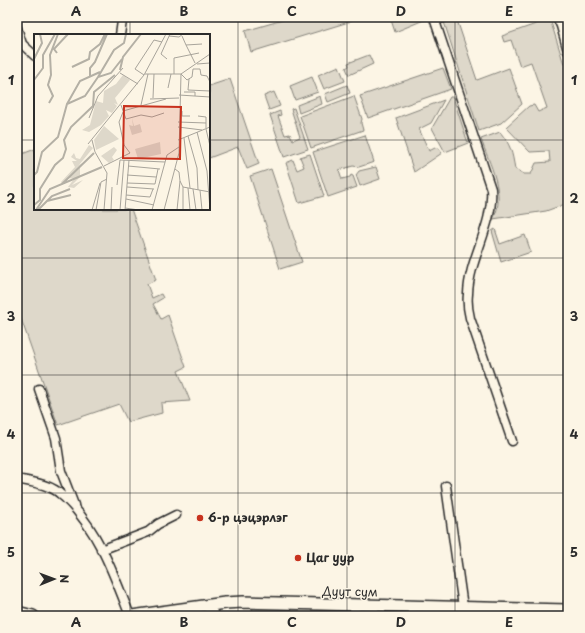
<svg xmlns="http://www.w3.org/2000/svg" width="585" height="633" font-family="'Playpen Sans',sans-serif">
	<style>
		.green { fill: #ded8ca; stroke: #84827a }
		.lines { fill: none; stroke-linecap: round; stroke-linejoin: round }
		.street-casing { stroke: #2b2b2b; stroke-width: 11 }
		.secondary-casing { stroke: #2b2b2b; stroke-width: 14 }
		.street { stroke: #fcf5e5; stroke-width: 8 }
		.secondary { stroke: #fcf5e5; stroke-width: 11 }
		.grid { fill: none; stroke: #2b2b2b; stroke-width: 1; stroke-opacity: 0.55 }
		.poi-dot { fill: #c8321e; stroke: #fcf5e5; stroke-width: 1.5 }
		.labels { text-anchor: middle; stroke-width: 3; stroke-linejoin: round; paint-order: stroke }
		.poi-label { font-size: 12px; font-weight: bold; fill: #2b2b2b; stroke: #fcf5e5; text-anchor: start }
		.street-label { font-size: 12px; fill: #2b2b2b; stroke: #fcf5e5 }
		.inset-river { fill: none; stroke: #b4b0a5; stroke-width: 2 }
		.inset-road { fill: none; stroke: #a8a49b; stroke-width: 1 }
		.view { fill: #c8321e; fill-opacity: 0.15; stroke: #c8321e; stroke-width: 2 }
		.inset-edge { fill: none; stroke: #2b2b2b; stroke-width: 2 }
		.neatline { fill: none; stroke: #2b2b2b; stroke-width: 1.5 }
		.grid-label { font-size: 13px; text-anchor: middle; font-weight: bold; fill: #2b2b2b }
	</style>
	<rect width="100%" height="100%" fill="#fcf5e5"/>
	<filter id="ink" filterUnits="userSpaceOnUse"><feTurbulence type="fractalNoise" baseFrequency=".025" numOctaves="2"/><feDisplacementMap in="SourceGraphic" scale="8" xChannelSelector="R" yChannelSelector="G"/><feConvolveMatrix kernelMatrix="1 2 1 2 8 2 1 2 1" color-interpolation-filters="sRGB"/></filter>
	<g filter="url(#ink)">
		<path class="green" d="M293 17H351L352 21 251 52 245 31Z
			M390 17H431L395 32Z
			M453 17H456L477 80 509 68 522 104 501 123 479 131 444 22 445 20Z
			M550 19 568 77V203L546 211 493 219C507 195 489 163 481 139L500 132C511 145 512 152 515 169L524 174H531L536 163 550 162 549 151 530 152 506 127 529 106 534 105 538 112 547 108 531 62 520 66 511 40 504 42 502 36Z
			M369 55 373 64 349 75 346 68 349 66 348 63Z
			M339 66 345 81 324 89 318 75Z
			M443 68 451 89 368 118 360 96Z
			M312 77 318 92 295 100 290 86Z
			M230 79 259 164 247 169 238 147 209 158V86Z
			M347 85 350 93 328 102 325 94Z
			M274 92 280 106 269 110 264 96Z
			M320 96 322 104 299 113 297 105Z
			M354 96 362 119 361 123 363 130 311 148 300 116Z
			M450 97H453L468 143 445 152 432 128Z
			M444 100 431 123 419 129 429 151 437 147 442 153 414 172 396 118Z
			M294 108 308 149 284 157 270 115 280 111 281 115 278 116 285 135 290 134 293 140 300 137 291 109Z
			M365 135 374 162 359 167 353 166 339 170 342 179 350 177 351 175 353 176 357 187 328 197 313 152Z
			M35 149V209H131L156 280 147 284 152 298 161 294 163 298 153 304 161 319 168 315 186 367 178 371 190 401 161 403 162 413 128 422 119 404 58 425 17 307V156Z
			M310 154 324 196 299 203 286 163 293 160 297 170 304 167 300 157Z
			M376 167 380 179 360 186 356 175 359 171Z
			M271 169 302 262 280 269 250 176Z
			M495 229 500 244 525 235 531 252 501 262 492 231Z
			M253 608 352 609V616H255L252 612Z
			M359 609 391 610 406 616H359Z"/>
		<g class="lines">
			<g class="street-casing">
				<path id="street" d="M445 17 435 21 491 189C494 225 469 258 468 294 467 302 468 310 470 318L512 441
					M557 17 561 26 568 51
					M17 28 22 44 35 56
					M120 35 122 21 124 17
					M39 389 56 438 61 471 74 505
					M17 479C30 482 44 483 55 490 59 492 62 496 65 498 98 529 114 575 130 616
					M446 486 463 607
					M101 550 148 532 158 524 176 515
					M355 605V616
					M412 607V616"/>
			</g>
			<g class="secondary-casing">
				<path id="secondary" d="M208 605 213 616
					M17 612 33 616
					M132 616 225 603 243 602 568 610"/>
			</g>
			<use href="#street" class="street"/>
			<use href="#secondary" class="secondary"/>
		</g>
	</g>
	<path class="grid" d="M130 17V35M238 17V616M347 17V616M455 17V616M17 140H35M209 140H568M130 209V616M17 258H568M17 375H568M17 493H568"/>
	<g class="poi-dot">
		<circle cx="200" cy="518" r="4"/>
		<circle cx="298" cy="558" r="4"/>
	</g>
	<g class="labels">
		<g class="poi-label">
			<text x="208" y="522">6-р цэцэрлэг</text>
			<text x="306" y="562">Цаг уур</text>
		</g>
		<g class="street-label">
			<text transform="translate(350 592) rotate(1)" y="4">Дуут сум</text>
		</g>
	</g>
	<g transform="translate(34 34)">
		<rect width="176" height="176" fill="#fcf5e5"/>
		<path d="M89 41 96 46 81 64 84 71 80 69 83 72 78 79 72 76 75 82 67 91 55 98 48 96 56 91 62 67 69 69 70 57 82 50ZM98 84 100 92 106 90 108 98 98 101 95 91 99 92ZM70 92 85 105 62 116 60 106ZM126 108 127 120 104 125 101 115ZM55 111 59 114 45 131 52 127 46 133V143L38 151 49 146 40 154 34 153 40 145 34 144 28 151 27 148 41 133 38 127H43L37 123 40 119 42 124 46 125ZM80 113 83 116 78 123 80 126 75 129 67 122Z" fill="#ded8ca"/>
		<path class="inset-river" d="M23 19 20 15 34 0M0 25 8 9 6 0M38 33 55 25 56 18 66 10 71 0M86 36 89 23 107 0M56 43V34L61 28 73 0M64 43 80 16 90 9 92 0M0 46 9 34V21L21 0M15 69 19 62 14 51 17 41 16 21 24 0M33 70 46 47 66 38M0 141 3 138 8 118 24 103 33 70 51 62 64 43 77 39 88 25M28 150 60 119M13 167 18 162 36 155M0 171 6 166V155L21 131 29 124 32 115 30 106 37 93 59 72 60 58 81 41M2 176 16 155 68 133M4 176 13 167 37 161"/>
		<path class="inset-road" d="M135 2 145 3 149 0M148 2 152 11 168 10M152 11 161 29M133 25 127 20 136 0M163 30 176 29M86 39 104 50M111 40H147L153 46 158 43 159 35H166L167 41 173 42 176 48M140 40V24L165 19M110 41 101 35 120 6 128 8M155 45 154 56 176 57M134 54 137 40M150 58H161V62M145 61 176 63M119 64 120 40M116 65 145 64M87 71 92 85 107 81 118 83 130 79M107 71 114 40M89 77 132 65M148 77V82H156M164 82 172 83V94M55 84 64 62 89 34M144 88 172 89M144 93 168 96M172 95 176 112M163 98 173 137 176 176M154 102 163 134 164 156M150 104 156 154M58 106 61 118 73 139 70 176M144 106 176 93M54 110 110 41 132 0M70 132 96 119 90 111 85 88 89 78M94 132 126 135M141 135 145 138 146 147 143 176M93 141 122 143M146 147 149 153 176 158M93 149 121 150 124 135M83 151 86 126 131 128M93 153 120 155M149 153V176M154 154 156 176M159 155 162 176M166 156 168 176M92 161 116 163 119 155M92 165 120 171M91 174 105 176M58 176 66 149M62 176 67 148 73 145M77 176 78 153M86 176 90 126M91 176 95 126M118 176 133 121 145 113M130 176 145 119 147 40 176 20"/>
		<path class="view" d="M90 72 147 73 146 125 89 124Z"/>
		<rect width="176" height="176" class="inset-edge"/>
	</g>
	<rect width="585" height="633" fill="none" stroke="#fcf5e5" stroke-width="44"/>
	<g transform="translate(54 579) rotate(89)" stroke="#fcf5e5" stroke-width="3" paint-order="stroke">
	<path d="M0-3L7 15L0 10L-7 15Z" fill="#2b2b2b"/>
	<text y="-6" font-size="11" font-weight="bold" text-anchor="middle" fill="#2b2b2b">N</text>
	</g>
	<rect x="22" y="22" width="541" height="589" class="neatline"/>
	<g class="grid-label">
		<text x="76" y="16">A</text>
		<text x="184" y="16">B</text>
		<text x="292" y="16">C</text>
		<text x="401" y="16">D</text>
		<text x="509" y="16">E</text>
		<text x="11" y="85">1</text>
		<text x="574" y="85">1</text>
		<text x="11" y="203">2</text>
		<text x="574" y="203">2</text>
		<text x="11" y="321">3</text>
		<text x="574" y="321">3</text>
		<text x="11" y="439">4</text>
		<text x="574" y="439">4</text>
		<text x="11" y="557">5</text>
		<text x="574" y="557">5</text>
		<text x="76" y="627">A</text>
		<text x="184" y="627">B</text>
		<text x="292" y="627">C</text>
		<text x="401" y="627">D</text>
		<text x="509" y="627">E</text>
	</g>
</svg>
